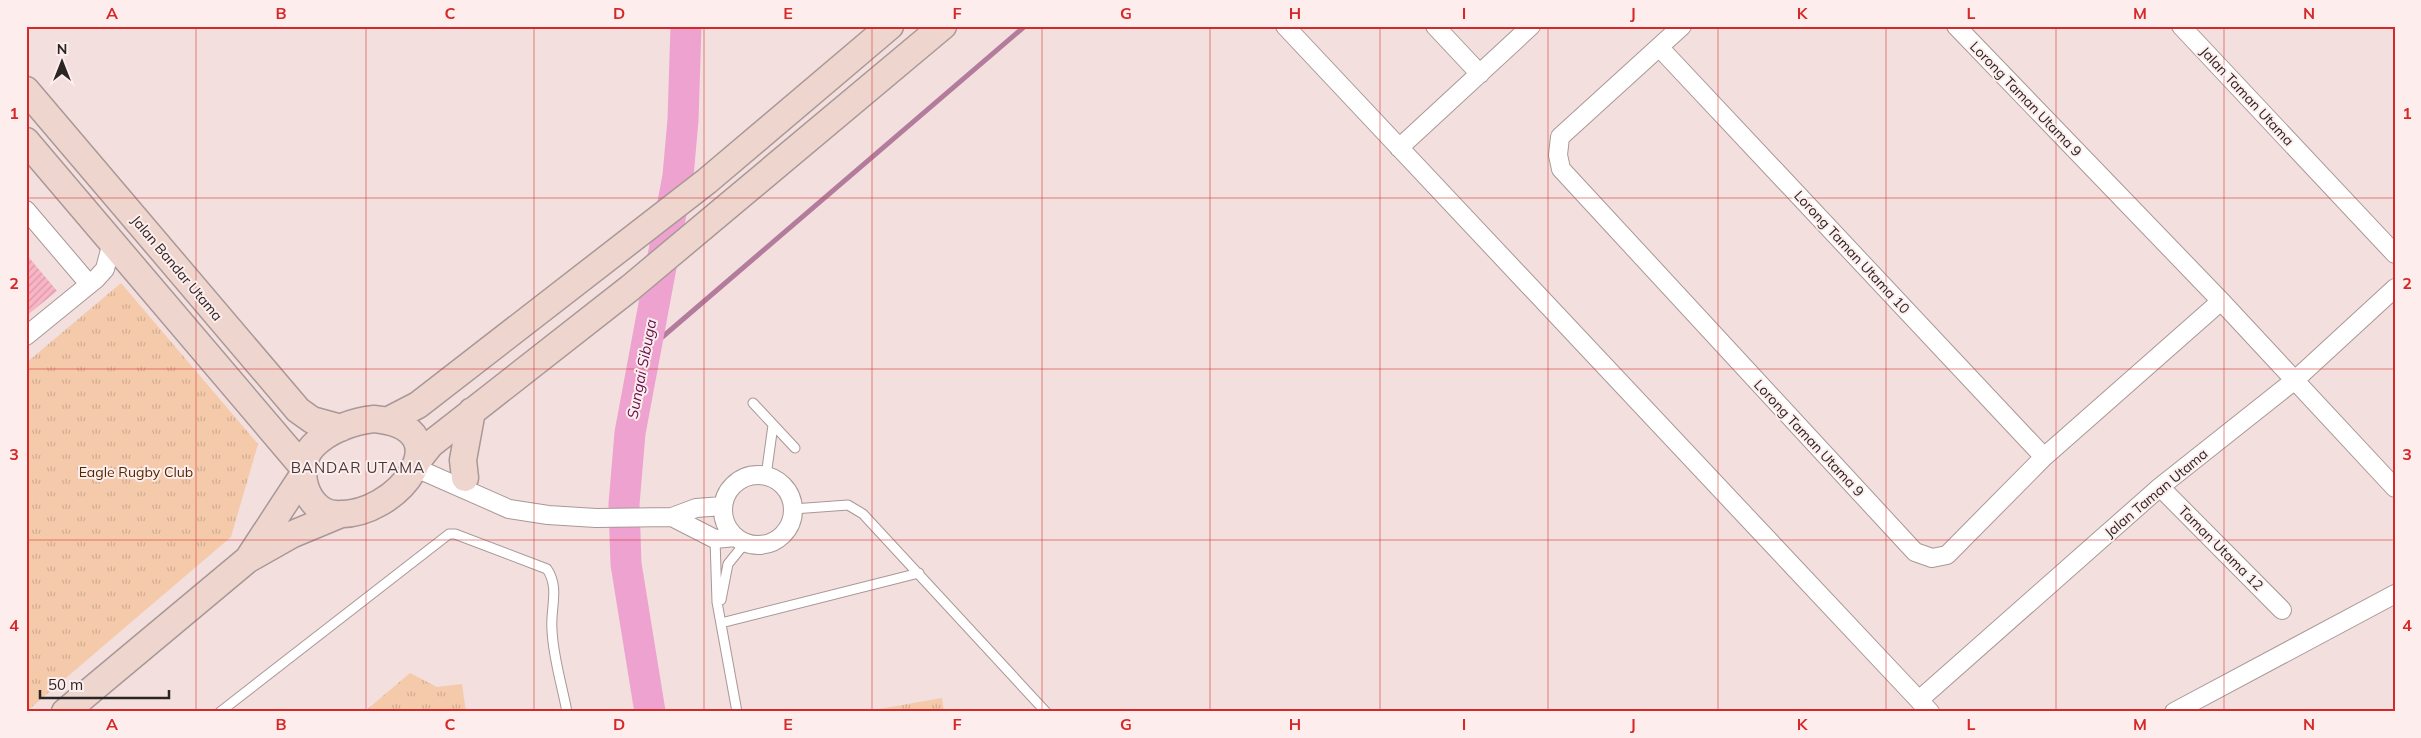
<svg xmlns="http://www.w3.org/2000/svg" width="2421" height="738" font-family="Mulish,sans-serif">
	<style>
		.park { fill: url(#park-tufts) }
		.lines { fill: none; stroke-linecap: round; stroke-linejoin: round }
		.stream { stroke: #b37c9c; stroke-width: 5 }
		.river { stroke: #eda2cf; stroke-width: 31 }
		.building { fill: url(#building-hatch) }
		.lane-casing { stroke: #a99897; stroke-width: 11 }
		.street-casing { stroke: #a99897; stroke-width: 20 }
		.secondary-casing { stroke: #a99897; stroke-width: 29 }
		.lane { stroke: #fff; stroke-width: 9 }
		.street { stroke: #fff; stroke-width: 18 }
		.secondary { stroke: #eed6cf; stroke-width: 26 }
		.grid { fill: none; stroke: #d62828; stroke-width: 1; stroke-opacity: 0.55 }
		.labels { text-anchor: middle; stroke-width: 4; stroke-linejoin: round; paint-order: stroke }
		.street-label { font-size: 14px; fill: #2c2525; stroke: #fdeeed }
		.park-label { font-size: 14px; fill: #522800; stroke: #fdeeed }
		.water-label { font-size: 15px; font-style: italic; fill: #650f4c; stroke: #fdeeed }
		.neighbourhood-label { font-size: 15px; letter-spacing: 1px; fill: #493a3a; stroke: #fdeeed }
		.neatline { fill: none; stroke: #d62828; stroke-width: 2 }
		.grid-label { font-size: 16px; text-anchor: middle; font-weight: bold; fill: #d62828 }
	</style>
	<defs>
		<pattern id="park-tufts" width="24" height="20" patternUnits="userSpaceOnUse" patternTransform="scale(1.25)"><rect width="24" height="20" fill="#f4caaa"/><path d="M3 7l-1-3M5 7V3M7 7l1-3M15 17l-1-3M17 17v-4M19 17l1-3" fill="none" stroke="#d1ad92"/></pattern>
		<pattern id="building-hatch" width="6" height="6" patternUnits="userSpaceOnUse" patternTransform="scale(1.25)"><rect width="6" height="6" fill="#f9b4c6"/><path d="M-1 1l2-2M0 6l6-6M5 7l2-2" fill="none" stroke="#d69baa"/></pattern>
	</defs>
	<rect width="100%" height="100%" fill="#f2dfde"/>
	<path class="park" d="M121 283 258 444 231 537 26 712V363Z
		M410 673 437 687 462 684 466 712H364Z
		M942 698 944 712H862Z"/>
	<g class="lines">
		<path class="stream" d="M646 351 1025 26"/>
		<path class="river" d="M650 712 626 564 624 504 630 433 678 176 683 120 686 26"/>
	</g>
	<path class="building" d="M26 254 57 291 26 316Z"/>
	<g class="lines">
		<g class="lane-casing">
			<path id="lane" d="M753 403 795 448
				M766 476 773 425
				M793 509 848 505 863 514 1046 712
				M715 539 717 602 737 712
				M721 600 728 564 745 543
				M721 623 919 573
				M220 712 449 534H455L547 569C560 588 550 609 552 630 553 657 562 685 567 712"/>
		</g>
		<g class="street-casing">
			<path id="street" d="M1285 26 1930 712
				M1435 26 1480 74
				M1682 26 1560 137 1558 155 1561 169 1915 552 1932 558 1947 555 2044 457 2221 301
				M1956 26 2221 301 2395 488
				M2181 26 2395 254
				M1659 47 2044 457
				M1399 148 1531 26
				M26 210 89 284
				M26 336 96 279 105 269 112 242
				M416 468 509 509 548 515 596 518 672 517 696 508 723 506
				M723 510a35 35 0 1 1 70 0a35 35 0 1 1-70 0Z
				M2160 487 2282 610
				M672 517 715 539 735 537
				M1919 700 2160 487 2295 380 2395 288
				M2174 712 2395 594"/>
		</g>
		<g class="secondary-casing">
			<path id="secondary" d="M26 90 298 410 312 420 341 428
				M26 141 303 467
				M374 419C466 428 397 519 335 514 305 511 293 467 313 446 328 430 354 421 374 419Z
				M389 420 418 405 707 181 890 26
				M419 459 431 444 630 288 943 26
				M465 478 463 460 472 411
				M250 556 303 475
				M65 712 247 560 293 534 341 514"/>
		</g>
		<use href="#lane" class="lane"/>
		<use href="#street" class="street"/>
		<use href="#secondary" class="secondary"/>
	</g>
	<path class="grid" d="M196 26V712M366 26V712M534 26V712M704 26V712M872 26V712M1042 26V712M1210 26V712M1380 26V712M1548 26V712M1718 26V712M1886 26V712M2056 26V712M2224 26V712M26 198H2395M26 369H2395M26 540H2395"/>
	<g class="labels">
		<g class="street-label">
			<text transform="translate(2247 96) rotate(47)" y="5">Jalan Taman Utama</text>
			<text transform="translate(2026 99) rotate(46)" y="5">Lorong Taman Utama 9</text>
			<text transform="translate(1852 252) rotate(47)" y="5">Lorong Taman Utama 10</text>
			<text transform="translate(177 268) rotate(50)" y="5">Jalan Bandar Utama</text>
			<text transform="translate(1809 438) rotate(47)" y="5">Lorong Taman Utama 9</text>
			<text transform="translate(2156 493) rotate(-40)" y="5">Jalan Taman Utama</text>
			<text transform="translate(2221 548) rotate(45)" y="5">Taman Utama 12</text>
		</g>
		<g class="park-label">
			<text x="136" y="477">Eagle Rugby Club</text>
		</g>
		<g class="water-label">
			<text transform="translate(642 369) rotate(-79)" y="5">Sungai Sibuga</text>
		</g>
		<g class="neighbourhood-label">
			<text x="358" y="473">BANDAR UTAMA</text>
		</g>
	</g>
	<rect width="2421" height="738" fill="none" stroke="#fdeeed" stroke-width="55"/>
	<g transform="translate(62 62)" stroke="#fdeeed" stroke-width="4" paint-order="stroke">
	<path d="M0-4L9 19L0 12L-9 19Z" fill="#2c2525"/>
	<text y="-8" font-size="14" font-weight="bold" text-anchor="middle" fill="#2c2525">N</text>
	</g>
	<path d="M40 690v8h129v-8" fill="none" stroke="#2c2525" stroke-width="2.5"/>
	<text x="48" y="690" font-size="15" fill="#2c2525" stroke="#fdeeed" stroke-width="4" paint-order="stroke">50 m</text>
	<rect x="28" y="28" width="2366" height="682" class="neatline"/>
	<g class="grid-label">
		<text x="112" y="19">A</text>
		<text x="281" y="19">B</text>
		<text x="450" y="19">C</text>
		<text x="619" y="19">D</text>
		<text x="788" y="19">E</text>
		<text x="957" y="19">F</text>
		<text x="1126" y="19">G</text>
		<text x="1295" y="19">H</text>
		<text x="1464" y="19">I</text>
		<text x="1633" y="19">J</text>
		<text x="1802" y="19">K</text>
		<text x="1971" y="19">L</text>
		<text x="2140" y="19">M</text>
		<text x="2309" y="19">N</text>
		<text x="14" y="119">1</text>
		<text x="2407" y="119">1</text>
		<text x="14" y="289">2</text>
		<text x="2407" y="289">2</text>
		<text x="14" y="460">3</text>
		<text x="2407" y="460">3</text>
		<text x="14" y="631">4</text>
		<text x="2407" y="631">4</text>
		<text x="112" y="730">A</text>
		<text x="281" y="730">B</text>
		<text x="450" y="730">C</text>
		<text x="619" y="730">D</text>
		<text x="788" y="730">E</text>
		<text x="957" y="730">F</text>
		<text x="1126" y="730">G</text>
		<text x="1295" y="730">H</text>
		<text x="1464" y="730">I</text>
		<text x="1633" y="730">J</text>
		<text x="1802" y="730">K</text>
		<text x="1971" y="730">L</text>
		<text x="2140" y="730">M</text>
		<text x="2309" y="730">N</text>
	</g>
</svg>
